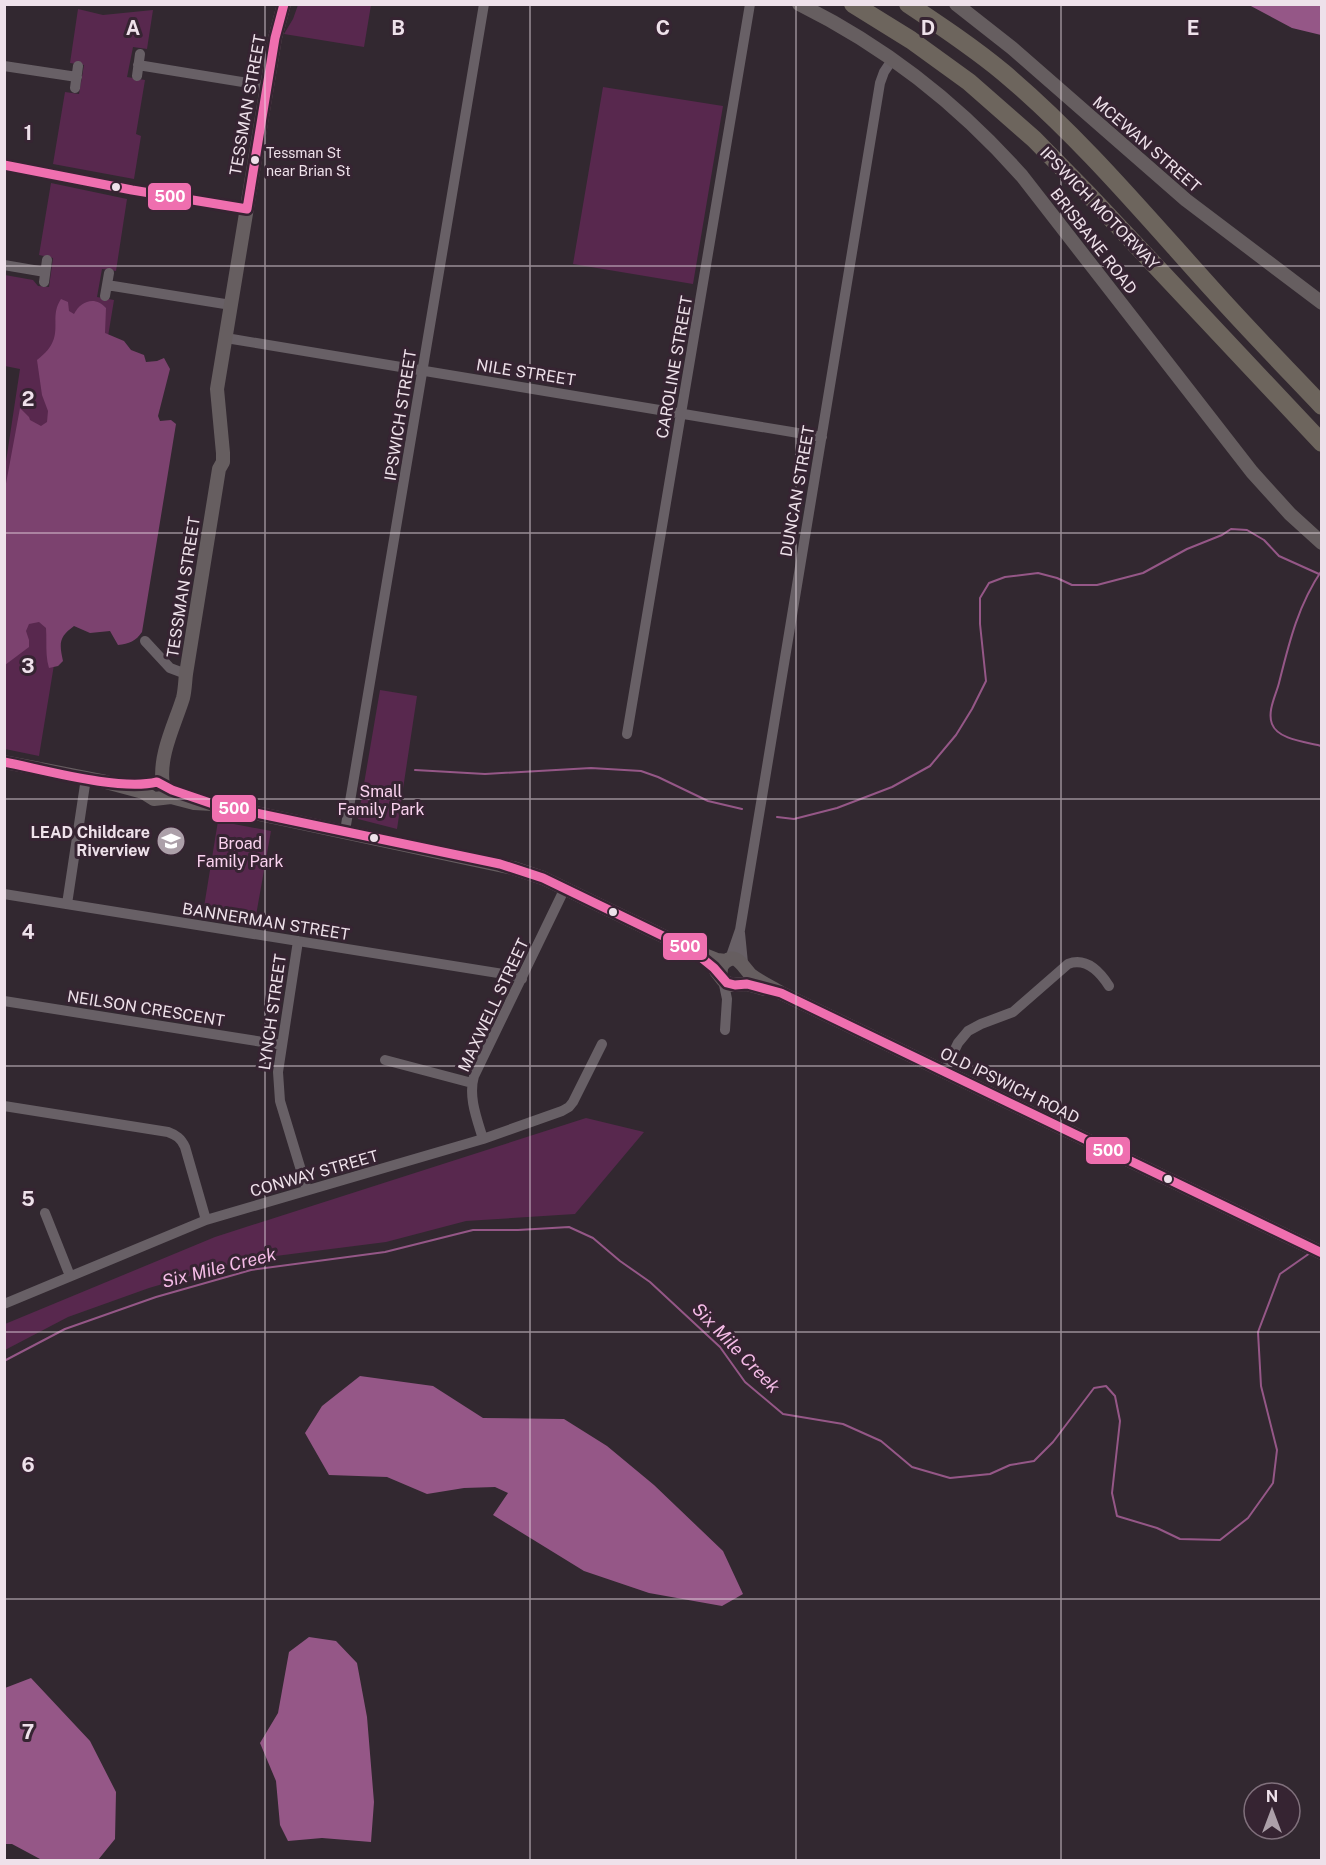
<svg xmlns="http://www.w3.org/2000/svg" width="1326" height="1865" font-family="'Public Sans',sans-serif">
	<style>
		.green { fill: #58284e }
		.forest { fill: #7c426f }
		.water { fill: #955787 }
		.lines { fill: none; stroke-linecap: round; stroke-linejoin: round }
		.stream { stroke: #955787; stroke-width: 2 }
		.street { stroke: #686066; stroke-width: 10 }
		.secondary { stroke: #665e60; stroke-width: 14 }
		.highway { stroke: #6d655d; stroke-width: 18 }
		.bus-1-casing { stroke: #362432; stroke-width: 14 }
		.bus-1 { stroke: #ef6faf; stroke-width: 9 }
		.grid { fill: none; stroke: #eee1ea; stroke-width: 1.5; stroke-opacity: 0.55 }
		.bus-dot { fill: #eee1ea; stroke: #362432; stroke-width: 2 }
		.labels { text-anchor: middle; stroke-width: 6; stroke-linejoin: round; paint-order: stroke }
		.bus-label { font-size: 14px; fill: #eee1ea; stroke: #362432; text-anchor: start }
		.street-label { font-size: 16px; fill: #eee1ea; stroke: #362432 }
		.park-label { font-size: 16px; fill: #fad3ef; stroke: #362432 }
		.poi-label { font-size: 16px; font-weight: bold; fill: #eee1ea; stroke: #362432; text-anchor: end }
		.water-label { font-size: 18px; font-style: italic; fill: #f4bbe6; stroke: #362432 }
		.grid-label { font-size: 20px; text-anchor: middle; font-weight: bold; fill: #eee1ea; stroke: #362432; stroke-width: 6; stroke-linejoin: round; paint-order: stroke }
		.line-badge { stroke: #362432; stroke-width: 2 }
		.badge-label { font-size: 16px; text-anchor: middle; font-weight: bold; fill: #fff }
	</style>
	<rect width="100%" height="100%" fill="#322830"/>
	<path class="green" d="M298 5H371L364 47 284 34 293 19Z
		M78 9 103 15 153 10 147 49 133 47 127 77 145 80 136 134 141 136 134 179 53 164 65 92 79 94 84 65 70 63Z
		M603 87 723 106 693 284 573 264Z
		M51 183 127 199 116 271 102 269 97 297 114 300 39 756 5 749V468L20 369 5 366V275L33 280 38 286 49 287 53 258 39 255Z
		M380 690 417 696 397 829 358 819Z
		M218 821 271 831 255 921 203 913Z
		M586 1118 644 1132 575 1214 466 1221 386 1242 245 1260 149 1288 68 1317 5 1350V1324L215 1237Z"/>
	<path class="forest" d="M61 299 68 302 69 311 74 314C81 300 96 296 106 308L105 333 124 341 131 350 144 355 146 362 157 361 164 358 170 369 158 416 160 421 171 420 176 424 142 632C136 641 129 644 118 645L110 631 90 633 74 626C59 637 59 643 63 661L58 666 49 668C45 655 47 641 46 628L39 622 29 624 26 631 29 640V647L5 665 4 545 6 540 4 534 5 489 20 408 29 417 30 420 41 426 47 422 48 411 42 395 37 360C68 337 47 320 61 299Z"/>
	<path class="water" d="M1249 5H1321V35L1292 28Z
		M360 1376 433 1386 483 1418 564 1419 607 1446 654 1485 723 1551 743 1594 722 1606 649 1593 584 1571 493 1515 508 1493 495 1487 464 1488 427 1494 387 1477 329 1475 305 1433 322 1406Z
		M309 1637 336 1641 357 1663 367 1717 374 1802 371 1842 322 1838 288 1841 280 1825 276 1781 260 1743 278 1713 289 1652Z
		M31 1678 90 1741 116 1792 115 1839 98 1860 40 1859 12 1844H5V1688Z"/>
	<g class="lines">
		<path class="stream" d="M1322 570C1298 605 1289 643 1279 683 1276 695 1267 711 1272 724 1278 740 1307 742 1322 746
			M415 770 485 774 591 768 641 771 658 777 708 801 742 809
			M777 817 794 819 837 808 892 787 930 766 956 735 972 709 986 681 980 624V598L989 583 1005 577 1038 573 1057 578 1072 585H1097L1143 573 1187 549 1222 535 1231 529 1247 530 1264 540 1279 556 1319 574
			M4 1361 65 1329 156 1297 251 1270 385 1252 473 1230H518L569 1227 593 1238 620 1261 650 1282 720 1347 745 1382 783 1414 843 1424 881 1441 912 1467 950 1478 990 1474 1010 1465 1034 1461 1053 1442 1094 1388 1106 1386 1115 1396 1120 1421 1112 1493 1117 1516 1157 1528 1180 1539 1220 1540 1248 1518 1273 1483 1277 1450 1261 1386 1258 1332 1280 1274 1310 1253"/>
		<path class="street" d="M138 65 267 86
			M4 66 77 77
			M137 76 140 54
			M75 88 78 66
			M4 165 132 190 247 209
			M4 265 45 272
			M44 282 47 260
			M107 285 231 305
			M105 296 109 273
			M226 338 822 437
			M145 641 170 668 186 674
			M627 734 750 4
			M345 831 484 4
			M4 894 516 976 522 979
			M67 904 86 778
			M740 933 743 963
			M298 941 278 1072 280 1101 307 1190
			M730 959 740 930 880 83 884 72 892 60
			M723 980 727 999 725 1030
			M4 1001 282 1045
			M385 1060 472 1083
			M944 1072 958 1043 968 1031 981 1024 1013 1012 1068 964C1086 957 1100 972 1109 986
			M4 1106 168 1132C176 1135 181 1138 185 1147L206 1220
			M483 1139C477 1119 468 1097 474 1076L565 888
			M45 1213 70 1276
			M4 1304 206 1220 483 1139 562 1111 569 1107 573 1102 602 1044"/>
		<path class="secondary" d="M799 4C884 46 960 106 1022 176L1252 472 1290 514 1322 543
			M956 4 1012 48 1186 200 1322 303
			M4 762 102 781 143 792 154 799 171 797 194 803 213 804 513 868 543 878 692 950 717 960 726 961
			M163 785C158 756 175 724 183 698 185 690 185 682 186 674L219 469 223 462V453L217 389 275 38 284 4
			M716 971 723 980 731 985 747 984 765 989
			M721 976C720 971 720 966 725 962 737 951 744 969 751 975 760 982 771 987 781 993L1322 1253"/>
		<path class="highway" d="M853 4 911 40 969 82 1034 139 1088 194 1322 443
			M908 4C941 26 974 48 1004 73 1081 138 1146 216 1213 290 1248 329 1285 367 1322 406"/>
		<g class="bus-1-casing">
			<path id="bus-1" d="M4 165 132 190 247 209
				M247 209 275 38 284 4
				M4 762C45 770 119 791 157 782L172 790 213 804 500 864 543 878 692 950 714 968 727 983 735 985 747 984 781 993 1322 1253"/>
		</g>
		<use href="#bus-1" class="bus-1"/>
	</g>
	<path class="grid" d="M265 4V1860M530 4V1860M796 4V1860M1061 4V1860M4 266H1322M4 533H1322M4 799H1322M4 1066H1322M4 1332H1322M4 1599H1322"/>
	<defs>
		<g id="school-disc" transform="scale(1.5)"><circle r="9.5" fill="#aca0a9" stroke="#362432"/><path d="M0-5L7-2L0 1L-7-2ZM-4 1L0 2.5L4 1V4Q0 6-4 4Z" fill="#fff"/></g>
	</defs>
	<g fill-rule="evenodd">
		<use href="#school-disc" x="171" y="841"/>
	</g>
	<g class="bus-dot">
		<circle cx="255" cy="160" r="5"/>
		<circle cx="116" cy="187" r="5"/>
		<circle cx="374" cy="838" r="5"/>
		<circle cx="613" cy="912" r="5"/>
		<circle cx="1168" cy="1179" r="5"/>
	</g>
	<g class="labels">
		<g class="bus-label">
			<text x="266" y="158">Tessman St<tspan x="266" dy="18">near Brian St</tspan></text>
		</g>
		<g class="street-label">
			<text transform="translate(247 105) rotate(-80)" y="6">TESSMAN STREET</text>
			<text transform="translate(1147 144) rotate(41)" y="6">MCEWAN STREET</text>
			<text transform="translate(1100 208) rotate(46)" y="6">IPSWICH MOTORWAY</text>
			<text transform="translate(1094 241) rotate(52)" y="6">BRISBANE ROAD</text>
			<text transform="translate(674 367) rotate(-80)" y="6">CAROLINE STREET</text>
			<text transform="translate(526 372) rotate(9)" y="6">NILE STREET</text>
			<text transform="translate(400 415) rotate(-81)" y="6">IPSWICH STREET</text>
			<text transform="translate(797 491) rotate(-80)" y="6">DUNCAN STREET</text>
			<text transform="translate(183 587) rotate(-81)" y="6">TESSMAN STREET</text>
			<text transform="translate(266 921) rotate(9)" y="6">BANNERMAN STREET</text>
			<text transform="translate(493 1005) rotate(-65)" y="6">MAXWELL STREET</text>
			<text transform="translate(146 1008) rotate(9)" y="6">NEILSON CRESCENT</text>
			<text transform="translate(272 1012) rotate(-82)" y="6">LYNCH STREET</text>
			<text transform="translate(1010 1085) rotate(26)" y="6">OLD IPSWICH ROAD</text>
			<text transform="translate(314 1173) rotate(-16)" y="6">CONWAY STREET</text>
		</g>
		<g class="park-label">
			<text x="381" y="797">Small<tspan x="381" dy="18">Family Park</tspan></text>
			<text x="240" y="849">Broad<tspan x="240" dy="18">Family Park</tspan></text>
		</g>
		<g class="poi-label">
			<text x="150" y="838">LEAD Childcare<tspan x="150" dy="18">Riverview</tspan></text>
		</g>
		<g class="water-label">
			<text transform="translate(219 1268) rotate(-14)" y="6">Six Mile Creek</text>
			<text transform="translate(736 1348) rotate(46)" y="6">Six Mile Creek</text>
		</g>
	</g>
	<g class="grid-label">
		<text x="133" y="35">A</text>
		<text x="398" y="35">B</text>
		<text x="663" y="35">C</text>
		<text x="928" y="35">D</text>
		<text x="1193" y="35">E</text>
		<text x="28" y="140">1</text>
		<text x="28" y="406">2</text>
		<text x="28" y="673">3</text>
		<text x="28" y="939">4</text>
		<text x="28" y="1206">5</text>
		<text x="28" y="1472">6</text>
		<text x="28" y="1739">7</text>
	</g>
	<g class="line-badge">
		<rect x="147" y="182" width="45" height="29" rx="6" fill="#ef6faf"/>
		<rect x="211" y="794" width="46" height="29" rx="6" fill="#ef6faf"/>
		<rect x="662" y="932" width="46" height="29" rx="6" fill="#ef6faf"/>
		<rect x="1085" y="1136" width="46" height="29" rx="6" fill="#ef6faf"/>
	</g>
	<g class="badge-label">
		<text x="170" y="202">500</text>
		<text x="234" y="814">500</text>
		<text x="685" y="952">500</text>
		<text x="1108" y="1156">500</text>
	</g>
	<rect width="1326" height="1865" fill="none" stroke="#eee1ea" stroke-width="12"/>
	<g transform="translate(1272 1811)"><circle r="28" fill="#362432" stroke="#80707c" stroke-width="1.5"/>
	<path d="M0-4.5L10 22L0 15L-10 22Z" fill="#aca0a9"/>
	<text y="-9" font-size="16" font-weight="bold" text-anchor="middle" fill="#eee1ea">N</text>
	</g>
</svg>
